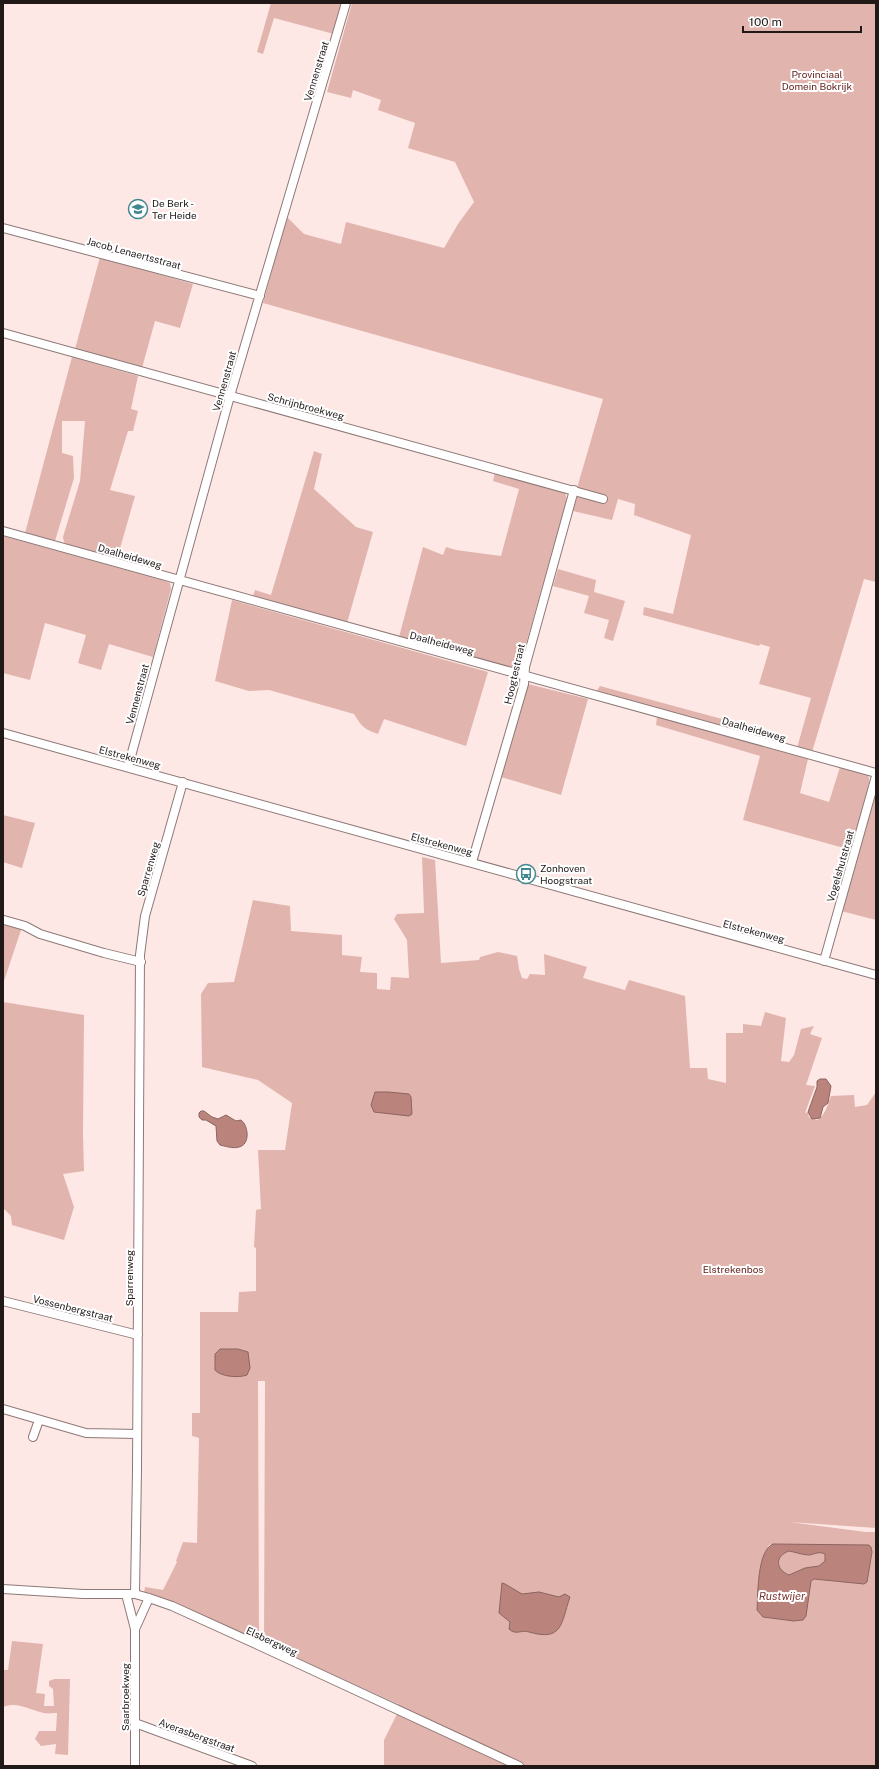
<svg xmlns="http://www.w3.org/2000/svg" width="879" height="1769" font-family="'Public Sans',sans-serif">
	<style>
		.green { fill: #e2b4ae; fill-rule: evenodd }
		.water { fill: #ba847d; stroke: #8c645f; fill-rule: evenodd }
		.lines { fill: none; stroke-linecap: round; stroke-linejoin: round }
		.minor-casing { stroke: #8d7977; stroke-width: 10 }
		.minor { stroke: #fff; stroke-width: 8 }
		.labels { text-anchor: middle; stroke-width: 4; stroke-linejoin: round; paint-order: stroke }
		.street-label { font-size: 10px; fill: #201918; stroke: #fff }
		.park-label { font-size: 10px; fill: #601d19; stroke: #fff }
		.poi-label { font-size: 10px; fill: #201918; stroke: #fff; text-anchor: start }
		.water-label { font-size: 11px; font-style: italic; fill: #7b3630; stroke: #fff }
	</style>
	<rect width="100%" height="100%" fill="#fee8e5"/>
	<path class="green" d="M271 3H343L334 34 274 18 263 54 257 52Z
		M352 3H876V582L864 579 812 752 797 748 811 698 759 684 770 647 760 644 759 646 643 615 644 607 673 614 691 535 634 515 635 504 618 499 612 520 573 511 577 497 606 503 607 496 577 488 603 399 263 303 287 217 304 234 341 244 346 222 444 248 458 224 474 202 455 162 408 148 415 123 378 110 381 100 353 90 351 98 327 92Z
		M100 257 193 284 180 328 155 321 142 368 75 349Z
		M72 357 138 376 131 409 138 411 133 431H128L110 490 135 496 117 559 67 545 64 542 63 537 80 481 85 421H62V453L73 456 74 478 55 541 25 533Z
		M314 451 322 454 314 489 356 527 373 532 347 623 253 596 255 590 271 595Z
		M495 472 561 490 565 493 567 499 520 665 517 669H513L399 637 423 547 443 555 446 547 456 550 501 556 519 489 493 481Z
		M3 536 162 580 170 583 171 589 153 657 109 644 101 670 78 663 86 635 45 623 30 680 3 673Z
		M558 569 596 580 594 592 625 601 613 641 604 638 609 620 584 613 589 596 553 586Z
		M232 600 488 672 466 746 384 719 378 734C364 729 362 727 354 714L269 690 249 691 215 681Z
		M528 684 588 699 561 795 501 777Z
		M600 686 748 726 746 734 596 692Z
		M657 717 808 759 800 793 829 802 840 767 866 774 869 777V783L851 850 743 820 760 756 656 725Z
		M876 787V920L841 911Z
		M3 815 35 823 22 868 3 862Z
		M422 857 435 860 441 963 479 960 480 957 498 952 517 956 519 969 522 978 527 979 530 974 545 975 544 954 587 967 583 978 625 990 629 980 685 996 690 1068H707L708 1079 726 1083V1033H743V1024L761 1026 765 1012 786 1018 781 1061 789 1062 794 1055 801 1029 814 1026 810 1034 822 1038 806 1085 815 1086 805 1113 808 1112 809 1117 817 1120C825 1116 828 1104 831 1096L854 1095 855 1107 867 1105 876 1092V1528L789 1522 866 1532H876V1766H384V1740L397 1714 398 1704 264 1643 265 1381H258L259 1640 144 1593 145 1587 163 1590 177 1562 176 1561 183 1542 197 1543 199 1438 192 1436V1413H200V1312H238L239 1292 256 1291V1248L254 1247 256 1210 261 1209 258 1150H285L292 1103 258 1080 202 1067 201 994 208 983 234 982 253 900 290 906 291 931 342 935V955L362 957 360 972 377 973V989L390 990 391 977 409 978 407 940 394 919 397 914 424 913ZM773 1544 871 1547 867 1582 864 1583 814 1579 811 1580H759L769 1545Z
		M3 921 22 927 3 984Z
		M3 1002 84 1015 83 1135 84 1171 63 1174 74 1207 64 1240 12 1225 11 1216 3 1208Z
		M789 1551C795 1552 803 1555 809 1555 815 1554 819 1551 825 1554V1561L819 1566 805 1568 789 1575C775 1569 775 1556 789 1551Z
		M12 1641 43 1644 36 1693 45 1694 44 1706H54L53 1689 49 1686V1681L54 1679H70L68 1755 55 1754 56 1744 41 1746 35 1739 39 1731H56L57 1713C53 1713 48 1714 44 1713 29 1710 18 1701 3 1707V1670H8Z"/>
	<path class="water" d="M820 1079H826L831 1086 828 1103 823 1107 820 1118 812 1119 808 1112 817 1087V1081Z
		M375 1092H388L409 1094 411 1097 412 1114 409 1116 374 1112 371 1105Z
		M201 1111H204L212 1117 218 1119 226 1115 236 1121 241 1120C249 1126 250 1145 239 1147 233 1149 225 1146 220 1145L217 1141 216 1126 206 1120H202L199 1117V1113Z
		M220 1349H238L248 1352 250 1368 247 1375C239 1378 221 1377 215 1370V1354Z
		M773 1544 869 1545 871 1547 872 1552 867 1582 864 1584 814 1579 811 1581 806 1616 803 1620 794 1621 763 1617 757 1610C758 1594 757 1551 773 1544ZM789 1551C795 1552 803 1555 809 1555 815 1554 819 1551 825 1554V1561L819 1566 805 1568 789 1575C775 1569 775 1556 789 1551Z
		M502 1583 505 1584 522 1594 539 1592 559 1597 565 1594 570 1597C561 1623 563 1642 529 1632 522 1629 516 1636 509 1629L510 1622 499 1613Z"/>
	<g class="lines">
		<g class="minor-casing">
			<path id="minor" d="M3 228 260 296
				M3 333 603 499
				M3 531 876 773
				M3 733 876 975
				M128 767 230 396 346 3
				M472 862 524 684 525 667 574 490
				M4 920 25 926 40 934 104 953 141 962
				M824 961 876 776
				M3 1301 138 1335
				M3 1409 86 1433 137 1434
				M33 1437 39 1420
				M3 1589 83 1594H135L149 1598 172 1606 258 1645 519 1766
				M126 1594 135 1629V1766
				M135 1594 137 1470 140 955 145 916 183 782
				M135 1629 149 1598
				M135 1723 252 1766"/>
		</g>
		<use href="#minor" class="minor"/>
	</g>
	<defs>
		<g id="school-ring" transform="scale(1)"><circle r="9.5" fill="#fff" stroke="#408790" stroke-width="1.5"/><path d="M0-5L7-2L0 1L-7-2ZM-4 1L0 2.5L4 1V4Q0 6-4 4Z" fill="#408790"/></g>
		<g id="bus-ring" transform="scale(1)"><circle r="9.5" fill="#fff" stroke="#408790" stroke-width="1.5"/><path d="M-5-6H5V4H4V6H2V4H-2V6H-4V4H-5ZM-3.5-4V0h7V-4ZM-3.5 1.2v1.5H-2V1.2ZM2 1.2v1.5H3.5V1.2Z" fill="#408790"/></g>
	</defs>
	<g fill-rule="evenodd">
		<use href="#school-ring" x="138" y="209"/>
		<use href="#bus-ring" x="526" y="874"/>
	</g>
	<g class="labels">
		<g class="street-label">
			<text transform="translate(316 71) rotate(-73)" y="4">Vennenstraat</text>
			<text transform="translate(134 253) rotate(15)" y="4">Jacob Lenaertsstraat</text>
			<text transform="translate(224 381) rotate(-74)" y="4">Vennenstraat</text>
			<text transform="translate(306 406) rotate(15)" y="4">Schrijnbroekweg</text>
			<text transform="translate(130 556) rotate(16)" y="4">Daalheideweg</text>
			<text transform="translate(442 643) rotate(15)" y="4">Daalheideweg</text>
			<text transform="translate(514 674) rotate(-77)" y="4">Hoogtestraat</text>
			<text transform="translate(137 694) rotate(-75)" y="4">Vennenstraat</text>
			<text transform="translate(754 729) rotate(16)" y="4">Daalheideweg</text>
			<text transform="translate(130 757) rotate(15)" y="4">Elstrekenweg</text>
			<text transform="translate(442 844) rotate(15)" y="4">Elstrekenweg</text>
			<text transform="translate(840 866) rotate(-74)" y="4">Vogelshutstraat</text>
			<text transform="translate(148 869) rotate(-74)" y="4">Sparrenweg</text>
			<text transform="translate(754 931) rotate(15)" y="4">Elstrekenweg</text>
			<text transform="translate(129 1278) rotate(-90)" y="4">Sparrenweg</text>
			<text transform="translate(73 1308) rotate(14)" y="4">Vossenbergstraat</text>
			<text transform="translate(272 1641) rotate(25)" y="4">Elsbergweg</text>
			<text transform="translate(125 1697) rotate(-90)" y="4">Saarbroekweg</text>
			<text transform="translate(197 1735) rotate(20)" y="4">Averasbergstraat</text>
		</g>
		<g class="park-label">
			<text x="817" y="78">Provinciaal<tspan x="817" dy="12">Domein Bokrijk</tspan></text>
			<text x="733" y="1273">Elstrekenbos</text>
		</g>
		<g class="poi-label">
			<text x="152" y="207">De Berk -<tspan x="152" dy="12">Ter Heide</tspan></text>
			<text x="540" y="872">Zonhoven<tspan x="540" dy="12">Hoogstraat</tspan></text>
		</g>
		<g class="water-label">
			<text x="782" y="1600">Rustwijer</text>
		</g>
	</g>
	<rect width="879" height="1769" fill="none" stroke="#201918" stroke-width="8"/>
	<path d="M743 26v6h118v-6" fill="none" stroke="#201918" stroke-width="2"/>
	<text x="749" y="26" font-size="12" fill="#201918" stroke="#ffffff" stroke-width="3" paint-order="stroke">100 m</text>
</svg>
